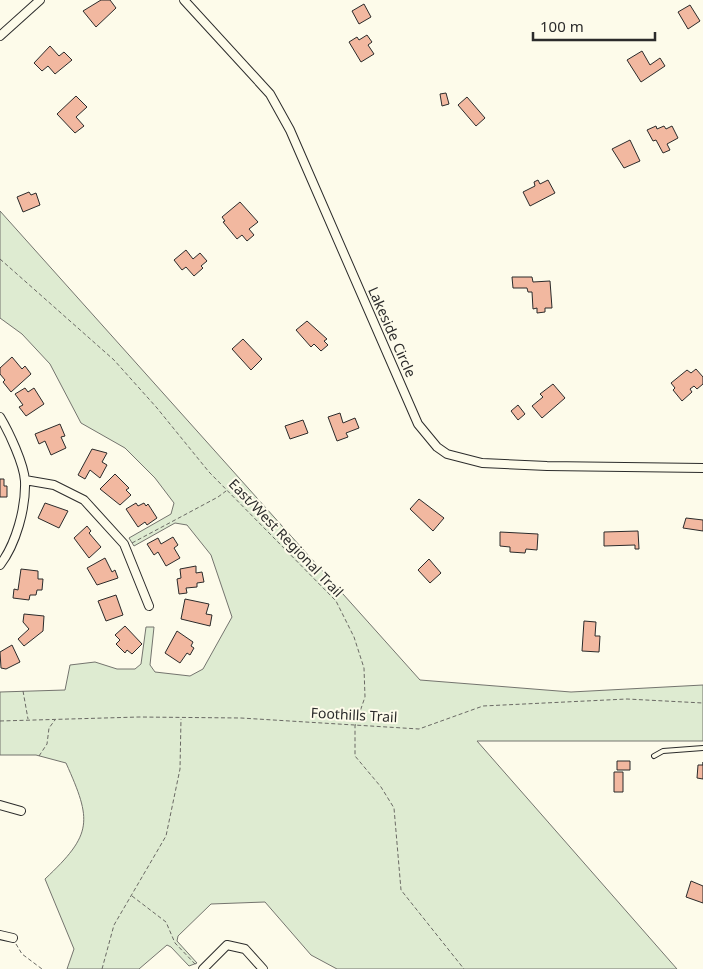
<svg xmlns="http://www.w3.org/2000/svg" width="703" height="969" font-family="'Noto Sans',sans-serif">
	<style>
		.green { fill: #deebd1; stroke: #74746e }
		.building { fill: #f2b8a0; stroke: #2b2b2b }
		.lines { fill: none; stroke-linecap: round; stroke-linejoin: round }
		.lane-casing { stroke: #2b2b2b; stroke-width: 6 }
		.street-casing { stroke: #2b2b2b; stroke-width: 10 }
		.path { stroke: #6a6964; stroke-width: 1; stroke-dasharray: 4 2.5; stroke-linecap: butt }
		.lane { stroke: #fdfbea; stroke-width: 4 }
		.street { stroke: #fdfbea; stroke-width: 8 }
		.labels { text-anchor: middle; stroke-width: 4; stroke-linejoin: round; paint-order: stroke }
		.street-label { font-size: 14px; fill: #2b2b2b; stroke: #fdfbea }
	</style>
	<rect width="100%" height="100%" fill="#fdfbea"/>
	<path class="green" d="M0 211 420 680 571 692 703 685V741H477L677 969H337L311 955 265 902 211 904 178 936 177 941 197 963 189 966 171 947 167 945 139 969H67L74 949 45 879C93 834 92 821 66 763L36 755H0V692L65 690 70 665 95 662 117 669H135L141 664 146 627H154L150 665 155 672 190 676 203 669 232 617 211 555 187 525 175 523 134 546 129 538 171 514 174 503 155 478 125 448 81 423 50 364 22 334 0 318Z"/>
	<path class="building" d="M101 0H110L116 8 96 27 83 11Z
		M364 4 371 17 359 24 352 11Z
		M690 5 700 21 688 29 678 12Z
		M367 35 372 42 368 45 374 54 361 62 349 42 357 37 359 40Z
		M50 46 59 56 64 52 72 60 55 74 48 66 42 71 34 63Z
		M642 51 650 65 660 58 665 66 641 82 627 60Z
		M446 93 449 104 442 106 440 94Z
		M76 96 87 107 76 117 84 126 75 133 57 114Z
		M467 97 485 118 476 126 458 105Z
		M656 126 657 129 664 126 666 129 672 126 678 138 667 144 670 150 663 153 656 140 653 141 647 130Z
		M630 140 640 161 624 168 612 149Z
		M538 180 540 184 548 180 555 193 530 206 523 192 535 186 534 182Z
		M29 192 31 195 36 193 40 205 23 212 17 197Z
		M240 202 258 222 249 229 254 235 247 241 242 235 237 239 223 222 225 221 222 217Z
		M186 250 193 259 200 253 207 261 201 266 203 268 194 276 186 267 182 270 174 260Z
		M512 277H532L533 282 550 281 552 308H545V312L537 313V308L533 309 532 292H528L527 288H513Z
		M307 321 327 339 324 341 328 345 321 351 314 344 311 347 296 330Z
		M243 339 262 359 251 370 232 349Z
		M12 357 22 369 25 366 31 374 11 392 3 382 5 380 0 374V368Z
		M696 369 703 377V384L697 389 694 386 690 389 692 392 682 401 673 390 675 388 671 383 687 370 691 373Z
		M553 384 565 398 542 418 532 406 543 397 540 394Z
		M25 388 28 392 34 388 44 404 26 416 19 407 23 405 15 394Z
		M518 405 525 414 518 420 511 411Z
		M340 413 343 423 355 418 359 428 346 433 348 437 337 441 328 417Z
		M303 420 308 433 290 439 285 426Z
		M60 424 65 436 61 437 66 448 51 455 45 441 39 444 35 434Z
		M92 449 107 453 102 462 107 465 100 478 90 470 85 479 78 475Z
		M115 474 129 488 126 490 131 495 120 505 100 489Z
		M0 479H4V486H7V497H0Z
		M419 499 444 518 433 531 410 509Z
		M45 503 68 511 59 528 38 518Z
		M136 503 138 506 144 503 146 506 148 504 157 518 147 525 145 522 138 527 126 509Z
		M686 518 703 520V531L683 528Z
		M87 526 91 531 89 533 101 547 89 558 74 538Z
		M638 531 639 549H635V545L604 546V532Z
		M500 532 538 534 537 550 526 549 525 553 510 552V547L500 546Z
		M173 537 178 545 174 548 180 558 166 566 158 552 154 555 147 544 158 538 161 544Z
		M105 558 112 572 115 570 118 578 97 585 87 568Z
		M429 559 441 573 430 583 418 570Z
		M196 566V573L202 572 204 582 197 583V587L186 588 187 593 179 594 177 579 181 578 180 569Z
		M21 569 38 571V579H43L42 590H37L36 595H30L29 600 13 598 14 589 18 590Z
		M116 595 123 615 106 621 98 601Z
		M185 599 209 604 206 614 212 615 210 626 181 619Z
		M24 614 44 616 43 631 24 646 18 639 29 629 23 622Z
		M584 621 596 622 595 636H600L599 652 582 651Z
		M125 626 142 644 132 654 127 650 125 653 116 644 120 640 115 635Z
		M177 631 193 642 191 646 194 648 190 655 187 653 180 663 165 653Z
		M12 645 20 662 6 669 1 668 0 652Z
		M617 761H630V770H617Z
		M703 762V779L697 778 698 765H703Z
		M614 772H623V792H614Z
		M691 881 703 886V903L686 897Z"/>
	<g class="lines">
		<g class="lane-casing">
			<path id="lane" d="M654 756 663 751 703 748"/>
		</g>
		<g class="street-casing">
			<path id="street" d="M184 0 270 94 290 130 418 424 437 447 447 454 482 463 547 466 703 468
				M0 36 40 0
				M0 417C9 432 24 464 25 481 26 508 16 544 0 565
				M25 480 54 485 84 500 124 544 149 606
				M0 805 21 811
				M0 935 13 938
				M203 969 227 945 245 949 263 969"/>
		</g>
		<path class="path" d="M0 259 114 360 157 408 209 472 336 601 354 637 364 668 365 697 355 726V756L381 787 394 808 401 890 464 969
			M132 543 218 497 226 491
			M23 691 28 719
			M0 721 139 717 241 718 419 729 483 706 627 699 703 703
			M39 756 47 744 49 728 55 720
			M132 896 166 922 175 943 196 965
			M16 944 22 954 42 969
			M102 969 114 925 166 836 180 769 181 719"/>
		<use href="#lane" class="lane"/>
		<use href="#street" class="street"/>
	</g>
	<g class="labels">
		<g class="street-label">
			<text transform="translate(392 332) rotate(66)" y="5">Lakeside Circle</text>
			<text transform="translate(286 538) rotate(46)" y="5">East/West Regional Trail</text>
			<text transform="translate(354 715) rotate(3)" y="5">Foothills Trail</text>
		</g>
	</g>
	<path d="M533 32v8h122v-8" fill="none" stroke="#2b2b2b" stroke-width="2.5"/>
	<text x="540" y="32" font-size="15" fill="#2b2b2b" stroke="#fdfbea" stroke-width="4" paint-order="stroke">100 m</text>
</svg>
